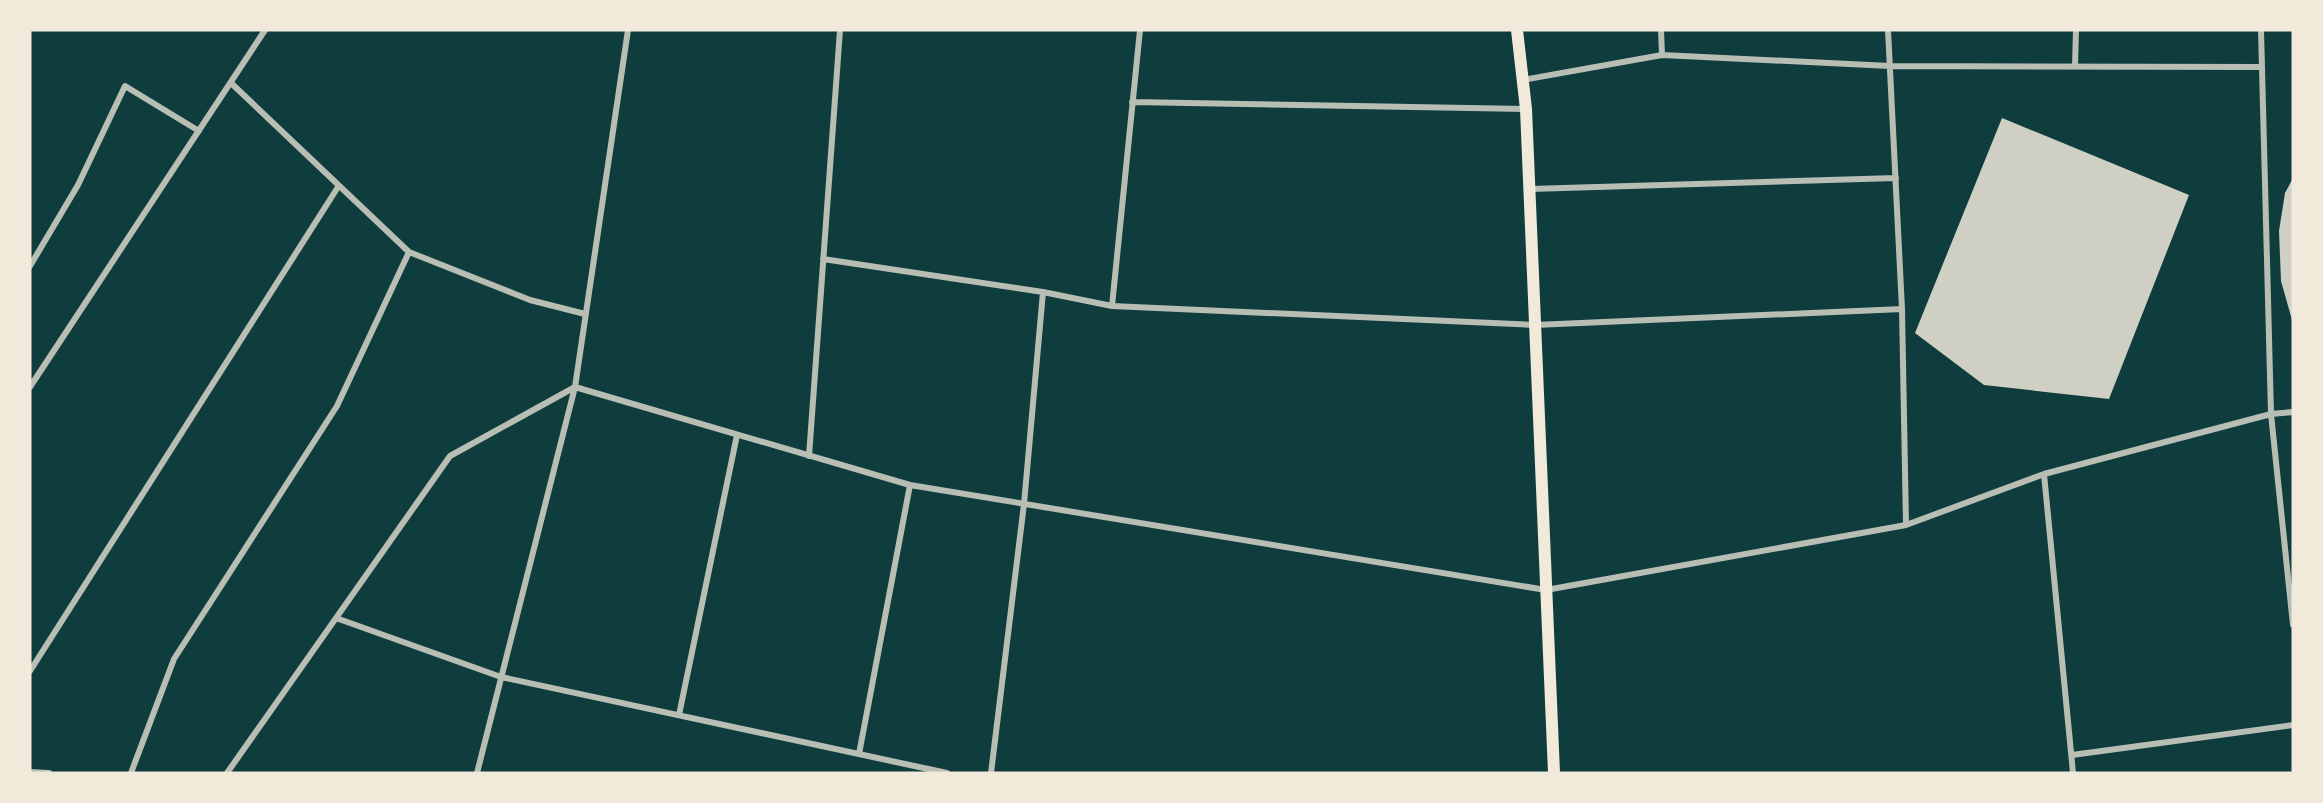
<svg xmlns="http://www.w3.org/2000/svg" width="2323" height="803" font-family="Arial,sans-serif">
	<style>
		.building { fill: #cfcfc3 }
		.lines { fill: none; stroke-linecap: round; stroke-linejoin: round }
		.minor { stroke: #b8beb3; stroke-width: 6 }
		.secondary { stroke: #f1e9da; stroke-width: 12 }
	</style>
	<rect width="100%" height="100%" fill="#0f3d3e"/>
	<path class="building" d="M2002 118 2189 195 2109 399 1984 385 1915 333Z
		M2293 178V320H2292L2281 281 2279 231 2285 193Z"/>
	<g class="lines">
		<path class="minor" d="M1661 30 1662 55
			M1888 30 1902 309 1906 525 2044 474
			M2261 30 2271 414 2293 625
			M2075 66 2076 30
			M1523 80 1662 55 1890 66 2260 67
			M231 83 409 252 530 300 585 314
			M1132 102 1526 109
			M1530 189 1896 178
			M823 259 1043 292 1112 306 1535 325 1902 309
			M30 266 78 185 125 86 199 131
			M1112 306 1140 30
			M30 387 265 30
			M809 456 840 30
			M336 618 501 677 947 773
			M30 671 338 187
			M679 715 737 435
			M859 754 910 485
			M2072 755 2293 725
			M30 772 49 773
			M131 773 174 659 337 406 409 252
			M227 773 450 456 575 387 910 485 1546 590 1906 525
			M477 773 575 387 628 30
			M991 773 1024 504 1043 292
			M2073 773 2044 474 2271 414 2293 412"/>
		<path class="secondary" d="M1517 30 1526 109 1554 773"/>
	</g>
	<rect width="2323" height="803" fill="none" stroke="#f1e9da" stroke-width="63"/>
</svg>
